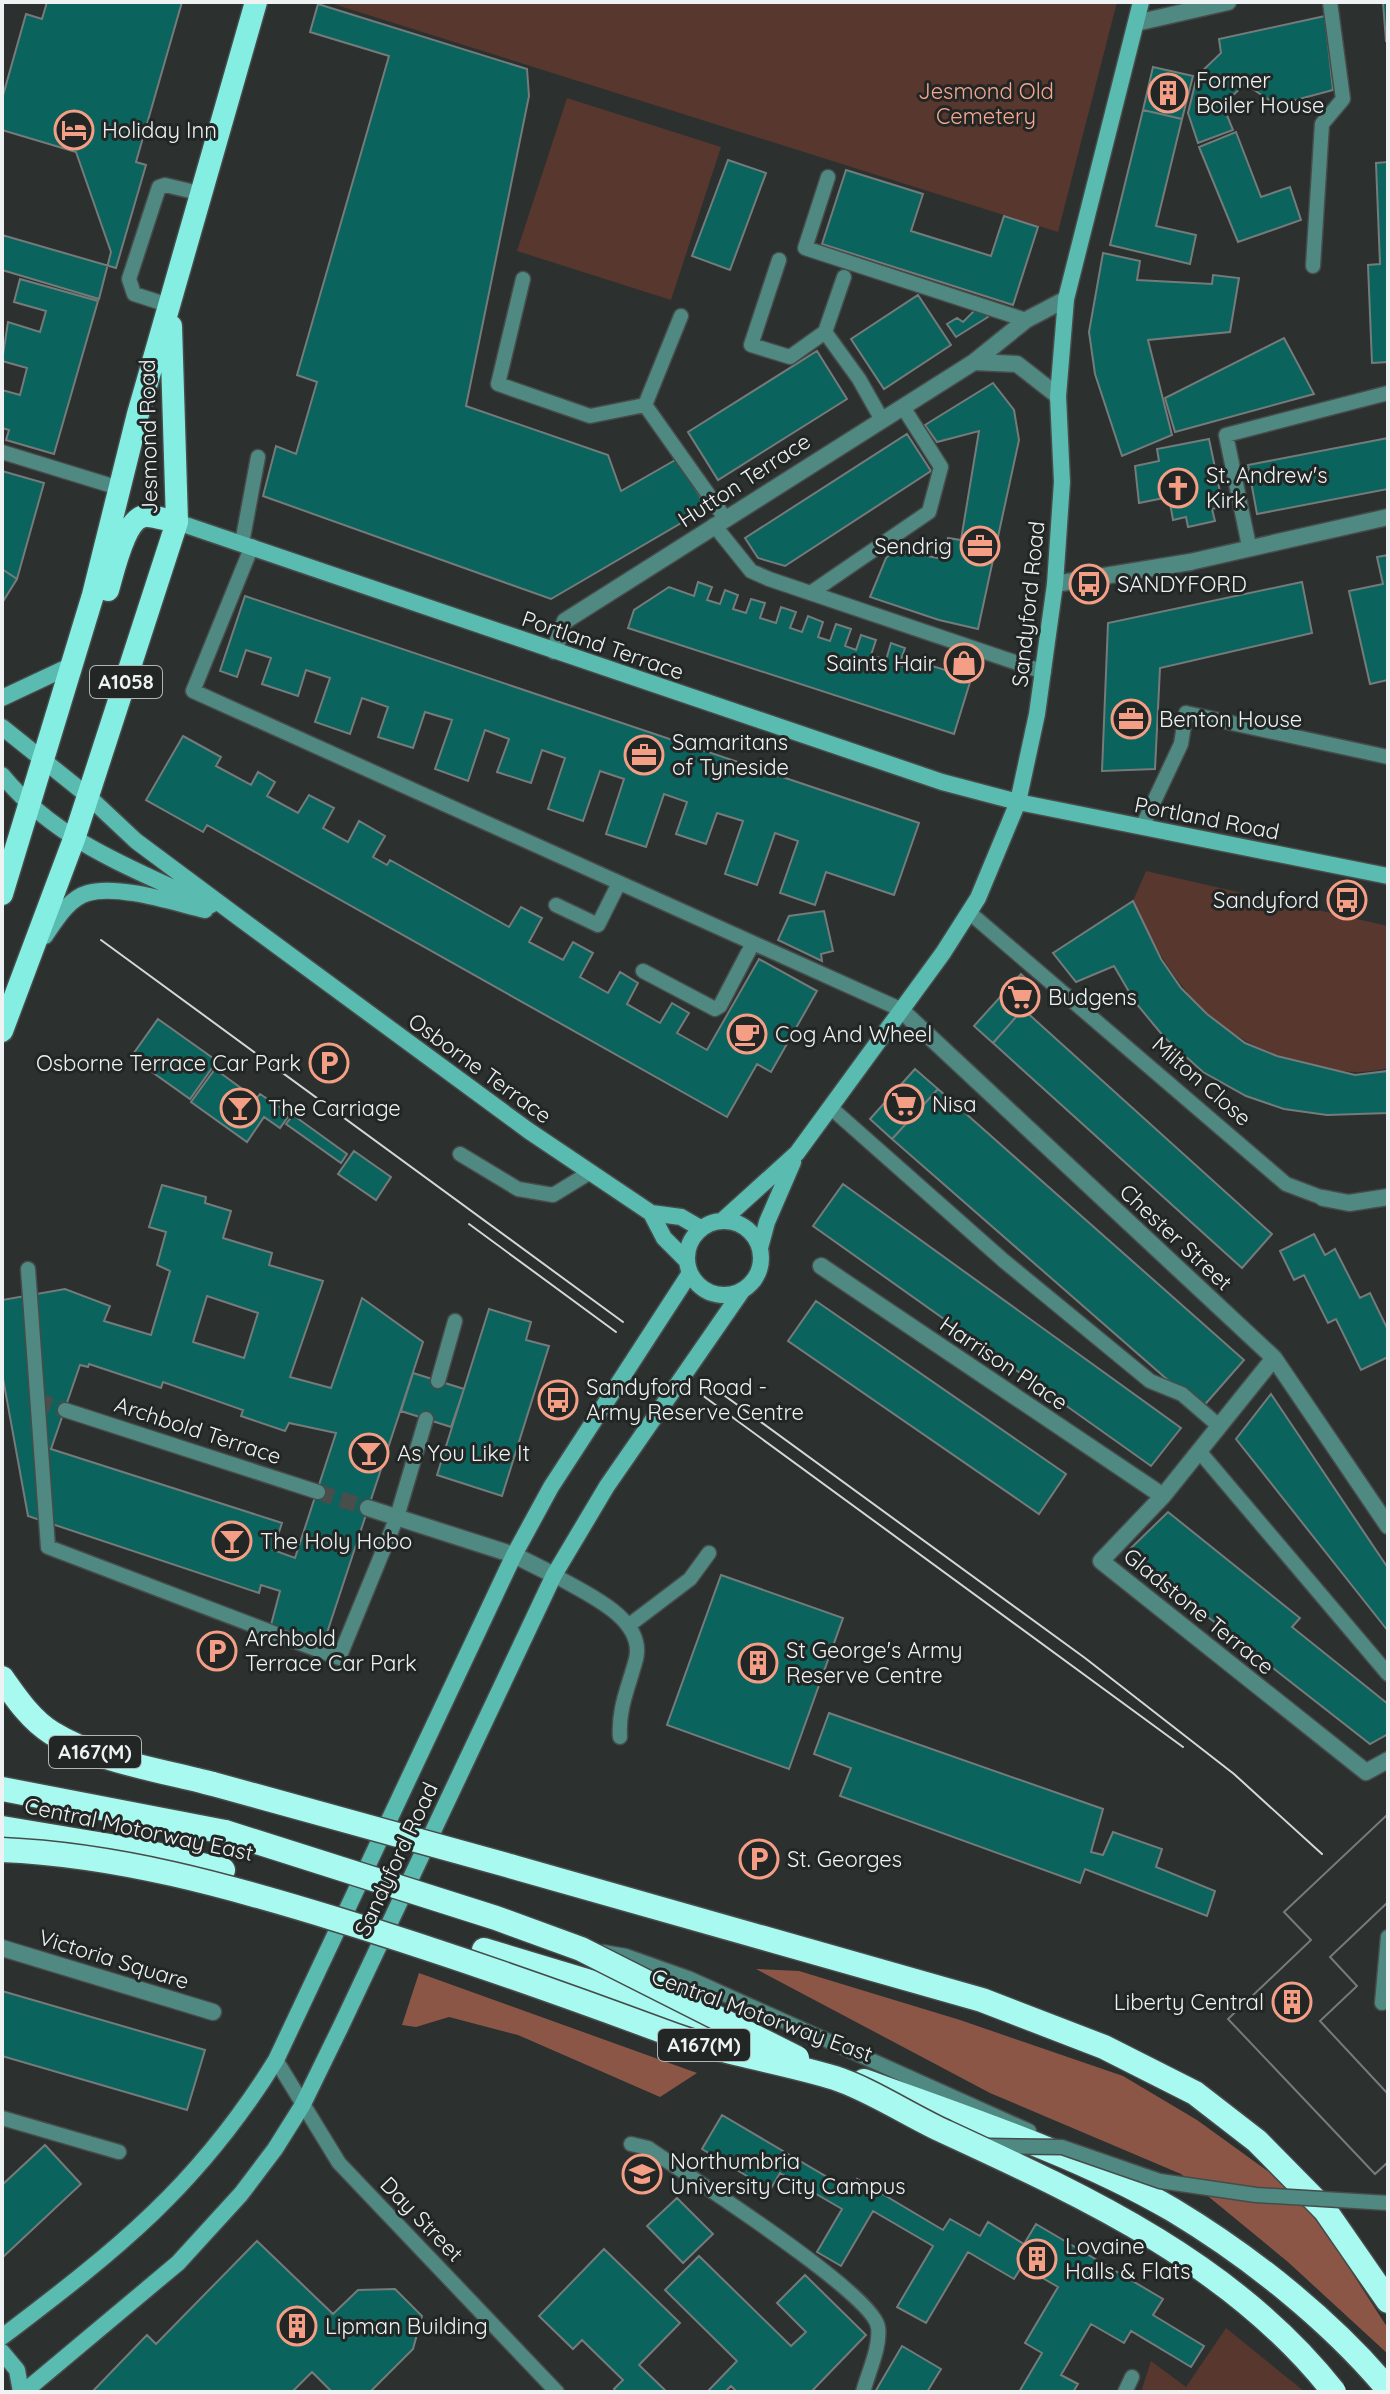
<svg xmlns="http://www.w3.org/2000/svg" width="1390" height="2394" font-family="Quicksand,sans-serif">
	<style>
		.green { fill: #57372e }
		.forest { fill: #8c5647 }
		.building { fill: #0a635c; stroke: #757b7a; stroke-width: 2; fill-rule: evenodd }
		.lines { fill: none; stroke-linecap: round; stroke-linejoin: round }
		.minor-tunnel { stroke: #494e4d; stroke-width: 16; stroke-dasharray: 16 8; stroke-linecap: butt }
		.service-casing { stroke: #474c4b; stroke-width: 17 }
		.pedestrian-casing { stroke: #474c4b; stroke-width: 19 }
		.minor-casing { stroke: #474c4b; stroke-width: 19 }
		.secondary-casing { stroke: #474c4b; stroke-width: 19 }
		.trunk-casing { stroke: #474c4b; stroke-width: 25 }
		.motorway-casing { stroke: #474c4b; stroke-width: 27 }
		.service { stroke: #4f8982; stroke-width: 14 }
		.pedestrian { stroke: #4f8982; stroke-width: 16 }
		.minor { stroke: #4f8982; stroke-width: 16 }
		.secondary { stroke: #5abbb1; stroke-width: 16 }
		.trunk { stroke: #84eee3; stroke-width: 22 }
		.motorway { stroke: #a8faf1; stroke-width: 24 }
		.tram { stroke: #d4d7d7; stroke-width: 2 }
		.service-bridge-casing { stroke: #474c4b; stroke-width: 17; stroke-linecap: butt }
		.motorway-bridge-casing { stroke: #474c4b; stroke-width: 27; stroke-linecap: butt }
		.service-bridge { stroke: #4f8982; stroke-width: 14 }
		.motorway-bridge { stroke: #a8faf1; stroke-width: 24 }
		.labels { text-anchor: middle; stroke-width: 6; stroke-linejoin: round; paint-order: stroke }
		.shield { fill: #222726; stroke: #b2b5b5; stroke-width: 2 }
		.shield-label { font-size: 20px; font-weight: bold; fill: #eff2f2 }
		.poi-label { font-size: 22px; fill: #eff2f2; stroke: #222726; text-anchor: start }
		.park-label { font-size: 22px; fill: #fba78f; stroke: #222726 }
		.street-label { font-size: 22px; fill: #eff2f2; stroke: #222726 }
	</style>
	<rect width="100%" height="100%" fill="#2c3130"/>
	<path class="green" d="M327 2H1117L1058 232Z
		M567 98 721 147 671 300 517 251Z
		M1146 871 1388 926V1068C1353 1076 1338 1071 1304 1063 1213 1041 1170 983 1133 901Z
		M1226 2328 1305 2392H1141L1151 2361 1186 2387Z"/>
	<path class="forest" d="M756 1969 799 1971 960 2020 1123 2076 1197 2120 1273 2175 1320 2223 1387 2327 1388 2354 1288 2262 1181 2174 990 2093Z
		M419 1973 697 2073 660 2097 518 2035 449 2017 416 2027 402 2025Z"/>
	<path class="building" d="M47 2H182L136 162 146 165 116 268 2 235V99L26 14 42 19Z
		M1383 2H1388V41H1386Z
		M318 4 527 69 529 96 466 406 608 455 621 491 677 459 707 508 551 599 263 496 276 446 296 454 317 382 297 375 389 56 310 32Z
		M1325 16 1333 90 1277 105 1245 84 1230 98 1226 113 1233 130 1198 143 1188 113 1197 76 1221 53 1219 39Z
		M1153 67 1193 76 1182 119 1143 110Z
		M1143 110 1182 119 1156 226 1196 235 1190 264 1110 245Z
		M2 130 76 152 111 252 99 299 2 270Z
		M1236 132 1261 197 1290 187 1301 220 1238 242 1199 147Z
		M728 160 766 173 730 270 692 256Z
		M1388 162V362L1372 363 1368 265 1380 264 1376 163Z
		M846 170 923 194 911 231 991 256 1004 216 1038 227 1013 305 822 244Z
		M1103 253 1140 261 1137 280 1212 284 1213 275 1239 278 1230 332 1148 340 1172 435 1122 456 1095 374 1089 332Z
		M20 279 98 301 54 454 6 440 9 430 2 428V390L20 395 27 368 2 361 8 322 40 332 46 311 14 302Z
		M918 295 951 345 884 389 851 339Z
		M976 309 985 311 988 317 956 337 947 324 957 318 963 322Z
		M1284 338 1314 394 1175 432 1165 398Z
		M817 351 847 399 718 480 688 432Z
		M993 383 1014 410 1019 440 978 629 939 620 870 597 886 558 896 550 943 559 948 538 961 540 979 431 937 442 925 425Z
		M907 434 931 471 785 566 758 558 745 538Z
		M1388 438V489L1257 514 1248 465Z
		M1209 439 1223 506 1212 509 1215 521 1188 527 1186 517 1173 520 1169 497 1139 503 1135 466 1159 461 1157 449Z
		M2 471 44 483 17 579 2 569Z
		M1388 555V680L1370 684 1349 591 1383 584 1377 557Z
		M2 569 17 579 2 603Z
		M698 582 712 587 707 600 720 604 725 590 738 595 733 609 746 613 751 599 765 603 760 618 776 623 781 607 796 612 790 628 802 632 808 616 823 622 818 637 830 641 836 624 851 629 845 646 856 650 861 635 876 640 871 655 886 660 891 643 905 648 899 665 926 673 929 665 945 670 953 647 978 656 954 734 628 628 634 610 669 587 694 596Z
		M1302 582 1312 633 1160 668 1155 769 1102 771 1108 623Z
		M245 596 919 823 894 895 826 872 815 905 780 893 798 841 775 833 757 885 725 874 743 821 717 813 706 844 676 834 687 802 664 794 646 847 606 834 624 779 600 771 583 821 548 809 565 758 542 750 531 783 497 772 509 739 485 730 468 781 435 769 452 720 425 712 413 748 378 737 388 707 362 698 350 734 315 722 330 678 306 670 298 696 262 684 271 658 246 650 237 677 220 671Z
		M183 736 221 757 216 766 251 785 258 772 275 782 267 796 298 813 309 795 334 808 323 828 348 842 359 821 385 836 373 857 387 865 390 860 509 927 521 907 542 918 529 942 563 960 573 942 593 953 580 977 608 993 620 972 638 983 627 1004 660 1023 672 1003 689 1013 677 1033 707 1050 759 959 817 991 771 1072 757 1064 727 1117 207 825 203 832 146 800Z
		M1133 901 1161 959 1181 988 1207 1014 1245 1043 1277 1056 1355 1075 1388 1071V1113L1327 1115 1284 1109 1246 1096 1203 1072 1164 1037 1135 1002 1114 966 1076 982 1053 953Z
		M824 911 833 951 821 954 822 961 778 940 789 916Z
		M1021 974 1039 991 993 1043 974 1026Z
		M1023 1009 1272 1234 1242 1268 993 1043Z
		M158 1019 217 1061 190 1099 131 1057Z
		M215 1069 256 1099 260 1094 290 1114 280 1128 264 1117 247 1142 191 1102Z
		M915 1069 938 1089 892 1139 870 1119Z
		M938 1089 1244 1360 1201 1409 892 1139Z
		M293 1115 347 1154 341 1163 286 1124Z
		M354 1151 391 1177 376 1200 338 1174Z
		M843 1184 1181 1428 1151 1466 813 1226Z
		M162 1185 206 1197 205 1203 231 1211 223 1238 272 1253 269 1265 323 1281 290 1377 331 1388 362 1298 423 1342 323 1645 271 1625 280 1591 261 1585 259 1593 28 1516 2 1373V1300L65 1289 110 1306 104 1321 151 1335 170 1271 157 1265 166 1232 149 1227ZM207 1296 258 1313 244 1358 193 1342ZM89 1364 161 1388 163 1382 243 1410 241 1416 285 1431 289 1423 336 1433 295 1558 273 1550 282 1523 51 1449 80 1365 88 1367Z
		M1314 1234 1325 1255 1335 1249 1360 1298 1370 1293 1388 1330V1357L1361 1370 1336 1319 1328 1323 1304 1275 1294 1280 1280 1251Z
		M816 1301 1066 1474 1039 1514 788 1341Z
		M489 1309 531 1322 526 1340 549 1346 502 1496 437 1475Z
		M413 1373 464 1389 451 1427 401 1411Z
		M1271 1394 1388 1568V1631L1236 1439Z
		M1168 1512 1300 1618 1292 1627 1388 1704V1734L1370 1744 1126 1553Z
		M721 1575 843 1618 789 1769 667 1725Z
		M829 1713 1103 1809 1091 1852 1103 1855 1113 1832 1162 1849 1156 1867 1215 1891 1207 1916 1085 1869 1080 1883 840 1796 851 1768 814 1754Z
		M1388 1814V1902L1330 1957 1357 1986 1320 2021 1388 2094V2162L1375 2174 1228 2019 1311 1940 1284 1912Z
		M1388 1814V1902L1330 1957 1357 1986 1320 2021 1388 2094V2162L1375 2174 1228 2019 1311 1940 1284 1912Z
		M2 1991 205 2050 187 2110 2 2056Z
		M722 2115 851 2191 857 2179 943 2230 950 2219 980 2236 988 2222 1024 2244 1036 2224 1163 2299 1153 2315 1204 2346 1191 2367 1131 2331 1124 2343 1091 2324 1061 2375 1078 2384 1073 2392H1019L1042 2353 1025 2343 1058 2287 1022 2266 1014 2279 968 2252 926 2323 897 2307 933 2246 873 2211 841 2266 817 2252 842 2209 780 2173 770 2190 702 2149Z
		M45 2145 81 2184 2 2258V2185Z
		M677 2198 713 2234 683 2263 647 2226Z
		M257 2241 333 2314 358 2290 395 2289 422 2316 413 2349 370 2392H332L312 2372 292 2392H92L147 2335 156 2344Z
		M604 2249 680 2323 639 2365 667 2392H616L614 2389 623 2380 582 2340 573 2349 539 2316Z
		M699 2256 791 2346 806 2332 777 2303 805 2275 866 2335 811 2392H737L731 2386 725 2392H707L737 2361 665 2290Z
		M902 2346 941 2369 927 2392H875Z"/>
	<g class="lines">
		<path class="minor-tunnel" d="M36 1400 65 1410
			M318 1492 368 1508"/>
		<g class="service-casing">
			<path id="service" d="M828 177 805 248 1026 320
				M779 260 751 345 790 357 825 332 844 277
				M1313 266 1322 124 1343 99 1330 2
				M523 279 498 384 590 416 645 405 681 316
				M171 306 134 294 129 279 159 187 165 185 203 194
				M825 332 859 379 881 418
				M645 405 725 518
				M2 452 119 488
				M714 525 751 571 769 579 1044 672
				M242 543 258 457
				M252 546 193 691 900 1009
				M1249 546 1226 435 1388 393
				M812 592 929 512 941 467 903 407
				M1142 827 1181 744 1186 713 1388 757
				M556 905 598 925 619 883
				M970 913 1286 1184 1323 1198
				M643 971 715 1009 720 1006 753 943
				M830 1107 1004 1261 1150 1381 1182 1394 1219 1426
				M460 1154 518 1189 553 1195 589 1173
				M28 1269 48 1547 339 1658 397 1517 426 1419
				M438 1381 455 1321
				M65 1410 318 1492
				M1199 1451 1388 1674
				M554 1575C582 1592 646 1617 636 1659 629 1686 618 1708 620 1737
				M628 1626 690 1579 709 1553
				M603 1952 626 1956 688 1978 1029 2131
				M1382 2003 1388 1937
				M276 2060 339 2163 557 2392
				M2 2118 119 2152
				M631 2144 648 2148C685 2174 873 2293 878 2327 881 2346 868 2373 863 2392
				M1125 2392 1132 2377"/>
		</g>
		<g class="pedestrian-casing">
			<path id="pedestrian" d="M1055 584 1190 562
				M2 1948 213 2012"/>
		</g>
		<g class="minor-casing">
			<path id="minor" d="M1136 23 1228 2
				M974 362 1017 364 1058 396
				M1190 562 1388 517
				M554 651 565 621 974 362 1026 320 1066 299
				M900 1009 1274 1358 1388 1526
				M1323 1198 1349 1203 1388 1197
				M821 1266 1163 1496
				M1274 1358 1163 1496 1101 1561 1366 1772 1388 1760
				M368 1508 514 1555 554 1575"/>
		</g>
		<g class="secondary-casing">
			<path id="secondary" d="M177 522 942 782 1018 802 1388 876
				M2 698 70 666
				M2 727 88 796 136 841 238 917 529 1131 651 1213 664 1238 687 1261
				M2 775C57 842 134 869 211 905
				M45 936C56 920 69 898 88 893 118 884 175 903 205 910
				M651 1213 681 1217 700 1228
				M723 1220 797 1153 943 953 978 898 1018 802 1037 714 1055 584 1062 482 1058 396 1066 299 1141 2
				M687 1258a37 37 0 1 1 74 0a37 37 0 1 1-74 0Z
				M760 1248 767 1222 793 1162
				M2 2337C118 2249 198 2186 276 2060L514 1555 551 1487 690 1273
				M2 2352 17 2370 21 2392
				M24 2392 178 2263 241 2194 275 2149 302 2106 342 2024 554 1575 607 1486 742 1291"/>
		</g>
		<g class="trunk-casing">
			<path id="trunk" d="M108 590C113 573 125 518 145 516 154 515 168 521 177 522
				M2 894 93 595 138 414 256 2
				M2 1031 74 839 177 522 171 326"/>
		</g>
		<g class="motorway-casing">
			<path id="motorway" d="M2 1678C16 1698 31 1720 52 1733 99 1762 161 1770 213 1784
				M2 1789 225 1832
				M2 1828 146 1852 223 1870
				M510 1866 982 2000 1104 2047 1195 2093 1257 2141 1325 2210 1388 2301
				M484 1950 630 1994 706 2022
				M864 2081C968 2119 1077 2154 1173 2210 1251 2257 1330 2320 1388 2389"/>
		</g>
		<use href="#service" class="service"/>
		<use href="#pedestrian" class="pedestrian"/>
		<use href="#minor" class="minor"/>
		<use href="#secondary" class="secondary"/>
		<use href="#trunk" class="trunk"/>
		<use href="#motorway" class="motorway"/>
		<path class="tram" d="M101 940 623 1322
			M469 1224 616 1332
			M710 1385 1085 1658 1234 1774 1322 1854
			M702 1395 1183 1747"/>
		<g class="service-bridge-casing">
			<path id="service-bridge" d="M987 2146 1062 2147 1160 2181 1256 2195 1388 2203"/>
		</g>
		<g class="motorway-bridge-casing">
			<path id="motorway-bridge" d="M213 1784 510 1866
				M225 1832 496 1918 581 1949 797 2058
				M2 1850C118 1855 229 1886 339 1920 449 1954 557 1992 665 2032 720 2053 779 2061 835 2078 869 2089 907 2114 941 2130 1084 2196 1234 2264 1334 2392"/>
		</g>
		<use href="#service-bridge" class="service-bridge"/>
		<use href="#motorway-bridge" class="motorway-bridge"/>
	</g>
	<defs>
		<g id="building-ring" transform="scale(2)"><circle r="9.5" fill="#222726" stroke="#f49e86" stroke-width="1.5"/><path d="M-4-6H4V6H1V3H-1V6H-4ZM-2.5-4.3h1.7v1.8h-1.7ZM.8-4.3h1.7v1.8H.8ZM-2.5-1h1.7V.8h-1.7ZM.8-1h1.7V.8H.8Z" fill="#f49e86"/></g>
		<g id="hotel-ring" transform="scale(2)"><circle r="9.5" fill="#222726" stroke="#f49e86" stroke-width="1.5"/><path d="M-6-4.5h1.5V1H6V5H4.5V3h-9V5H-6ZM-4 0a1.8 1.8 0 1 1 3.6 0ZM.5 0V-2.5h3Q6-2.5 6 0Z" fill="#f49e86"/></g>
		<g id="church-ring" transform="scale(2)"><circle r="9.5" fill="#222726" stroke="#f49e86" stroke-width="1.5"/><path d="M-1.2-6h2.4v3.5h3.3v2.4h-3.3V6h-2.4V-.1h-3.3v-2.4h3.3Z" fill="#f49e86"/></g>
		<g id="office-ring" transform="scale(2)"><circle r="9.5" fill="#222726" stroke="#f49e86" stroke-width="1.5"/><path d="M-6-3h4V-5.5h4V-3h4V5H-6ZM-1-4.5V-3h2v-1.5ZM-6 0V1H6V0Z" fill="#f49e86"/></g>
		<g id="bus-ring" transform="scale(2)"><circle r="9.5" fill="#222726" stroke="#f49e86" stroke-width="1.5"/><path d="M-5-6H5V4H4V6H2V4H-2V6H-4V4H-5ZM-3.5-4V0h7V-4ZM-3.5 1.2v1.5H-2V1.2ZM2 1.2v1.5H3.5V1.2Z" fill="#f49e86"/></g>
		<g id="shop-ring" transform="scale(2)"><circle r="9.5" fill="#222726" stroke="#f49e86" stroke-width="1.5"/><path d="M-5-2.5h2.3a2.7 3.5 0 0 1 5.4 0H5L5.5 6h-11ZM-1.5-2.5h3a1.5 2.3 0 0 0-3 0Z" fill="#f49e86"/></g>
		<g id="supermarket-ring" transform="scale(2)"><circle r="9.5" fill="#222726" stroke="#f49e86" stroke-width="1.5"/><path d="M-6-5.5h2.5l.6 2H6L4.5 2H-2.5L-4.4-4H-6ZM-1.5 3.2a1.3 1.3 0 1 0 .1 0ZM3 3.2a1.3 1.3 0 1 0 .1 0Z" fill="#f49e86"/></g>
		<g id="cafe-ring" transform="scale(2)"><circle r="9.5" fill="#222726" stroke="#f49e86" stroke-width="1.5"/><path d="M-5.5-4.5H6V0H3Q3 3.5 0 3.5H-2.5Q-5.5 3.5-5.5 0ZM3-3.2v2h1.7v-2ZM-6 4.5H4V6H-6Z" fill="#f49e86"/></g>
		<g id="parking-ring" transform="scale(2)"><circle r="9.5" fill="#222726" stroke="#f49e86" stroke-width="1.5"/><path d="M-3.5-5.5H1a3.5 3.5 0 0 1 0 7H-1V5.5H-3.5ZM-1-3.4V-.6H.8a1.4 1.4 0 0 0 0-2.8Z" fill="#f49e86"/></g>
		<g id="bar-ring" transform="scale(2)"><circle r="9.5" fill="#222726" stroke="#f49e86" stroke-width="1.5"/><path d="M-6-5H6L.8 .8V4.5H3.5V6h-7V4.5H-.8V.8Z" fill="#f49e86"/></g>
		<g id="university-ring" transform="scale(2)"><circle r="9.5" fill="#222726" stroke="#f49e86" stroke-width="1.5"/><path d="M0-5L7-2L0 1L-7-2ZM-4 1L0 2.5L4 1V4Q0 6-4 4Z" fill="#f49e86"/></g>
	</defs>
	<g fill-rule="evenodd">
		<use href="#building-ring" x="1168" y="93"/>
		<use href="#hotel-ring" x="74" y="130"/>
		<use href="#church-ring" x="1178" y="488"/>
		<use href="#office-ring" x="980" y="546"/>
		<use href="#bus-ring" x="1089" y="584"/>
		<use href="#shop-ring" x="964" y="663"/>
		<use href="#office-ring" x="1131" y="719"/>
		<use href="#office-ring" x="644" y="755"/>
		<use href="#bus-ring" x="1347" y="900"/>
		<use href="#supermarket-ring" x="1020" y="997"/>
		<use href="#cafe-ring" x="747" y="1034"/>
		<use href="#parking-ring" x="329" y="1063"/>
		<use href="#supermarket-ring" x="904" y="1104"/>
		<use href="#bar-ring" x="240" y="1108"/>
		<use href="#bus-ring" x="558" y="1400"/>
		<use href="#bar-ring" x="369" y="1453"/>
		<use href="#bar-ring" x="232" y="1541"/>
		<use href="#parking-ring" x="217" y="1651"/>
		<use href="#building-ring" x="758" y="1663"/>
		<use href="#parking-ring" x="759" y="1859"/>
		<use href="#building-ring" x="1292" y="2002"/>
		<use href="#university-ring" x="642" y="2174"/>
		<use href="#building-ring" x="1037" y="2259"/>
		<use href="#building-ring" x="297" y="2326"/>
	</g>
	<g class="labels">
		<g class="shield">
			<rect x="90" y="666" width="72" height="32" rx="6"/>
			<rect x="49" y="1736" width="92" height="32" rx="6"/>
			<rect x="658" y="2029" width="92" height="32" rx="6"/>
		</g>
		<g class="shield-label">
			<text x="126" y="689">A1058</text>
			<text x="95" y="1759">A167(M)</text>
			<text x="704" y="2052">A167(M)</text>
		</g>
		<g class="poi-label">
			<text x="1196" y="88">Former<tspan x="1196" dy="25">Boiler House</tspan></text>
			<text x="102" y="138">Holiday Inn</text>
			<text x="1206" y="483">St. Andrew's<tspan x="1206" dy="25">Kirk</tspan></text>
			<text x="952" y="554" text-anchor="end">Sendrig</text>
			<text x="1117" y="592">SANDYFORD</text>
			<text x="936" y="671" text-anchor="end">Saints Hair</text>
			<text x="1159" y="727">Benton House</text>
			<text x="672" y="750">Samaritans<tspan x="672" dy="25">of Tyneside</tspan></text>
			<text x="1319" y="908" text-anchor="end">Sandyford</text>
			<text x="1048" y="1005">Budgens</text>
			<text x="775" y="1042">Cog And Wheel</text>
			<text x="301" y="1071" text-anchor="end">Osborne Terrace Car Park</text>
			<text x="932" y="1112">Nisa</text>
			<text x="268" y="1116">The Carriage</text>
			<text x="586" y="1395">Sandyford Road -<tspan x="586" dy="25">Army Reserve Centre</tspan></text>
			<text x="397" y="1461">As You Like It</text>
			<text x="260" y="1549">The Holy Hobo</text>
			<text x="245" y="1646">Archbold<tspan x="245" dy="25">Terrace Car Park</tspan></text>
			<text x="786" y="1658">St George's Army<tspan x="786" dy="25">Reserve Centre</tspan></text>
			<text x="787" y="1867">St. Georges</text>
			<text x="1264" y="2010" text-anchor="end">Liberty Central</text>
			<text x="670" y="2169">Northumbria<tspan x="670" dy="25">University City Campus</tspan></text>
			<text x="1065" y="2254">Lovaine<tspan x="1065" dy="25">Halls &amp; Flats</tspan></text>
			<text x="325" y="2334">Lipman Building</text>
		</g>
		<g class="park-label">
			<text x="986" y="99">Jesmond Old<tspan x="986" dy="25">Cemetery</tspan></text>
		</g>
		<g class="street-label">
			<text transform="translate(148 437) rotate(-91)" y="8">Jesmond Road</text>
			<text transform="translate(744 480) rotate(-33)" y="8">Hutton Terrace</text>
			<text transform="translate(1028 604) rotate(-84)" y="8">Sandyford Road</text>
			<text transform="translate(603 645) rotate(19)" y="8">Portland Terrace</text>
			<text transform="translate(1207 818) rotate(11)" y="8">Portland Road</text>
			<text transform="translate(480 1068) rotate(36)" y="8">Osborne Terrace</text>
			<text transform="translate(1202 1081) rotate(41)" y="8">Milton Close</text>
			<text transform="translate(1176 1237) rotate(43)" y="8">Chester Street</text>
			<text transform="translate(1004 1363) rotate(34)" y="8">Harrison Place</text>
			<text transform="translate(198 1430) rotate(18)" y="8">Archbold Terrace</text>
			<text transform="translate(1199 1611) rotate(39)" y="8">Gladstone Terrace</text>
			<text transform="translate(139 1829) rotate(12)" y="8">Central Motorway East</text>
			<text transform="translate(396 1859) rotate(-65)" y="8">Sandyford Road</text>
			<text transform="translate(114 1959) rotate(17)" y="8">Victoria Square</text>
			<text transform="translate(762 2015) rotate(20)" y="8">Central Motorway East</text>
			<text transform="translate(422 2219) rotate(46)" y="8">Day Street</text>
		</g>
	</g>
	<rect width="1390" height="2394" fill="none" stroke="#eff2f2" stroke-width="8"/>
</svg>
